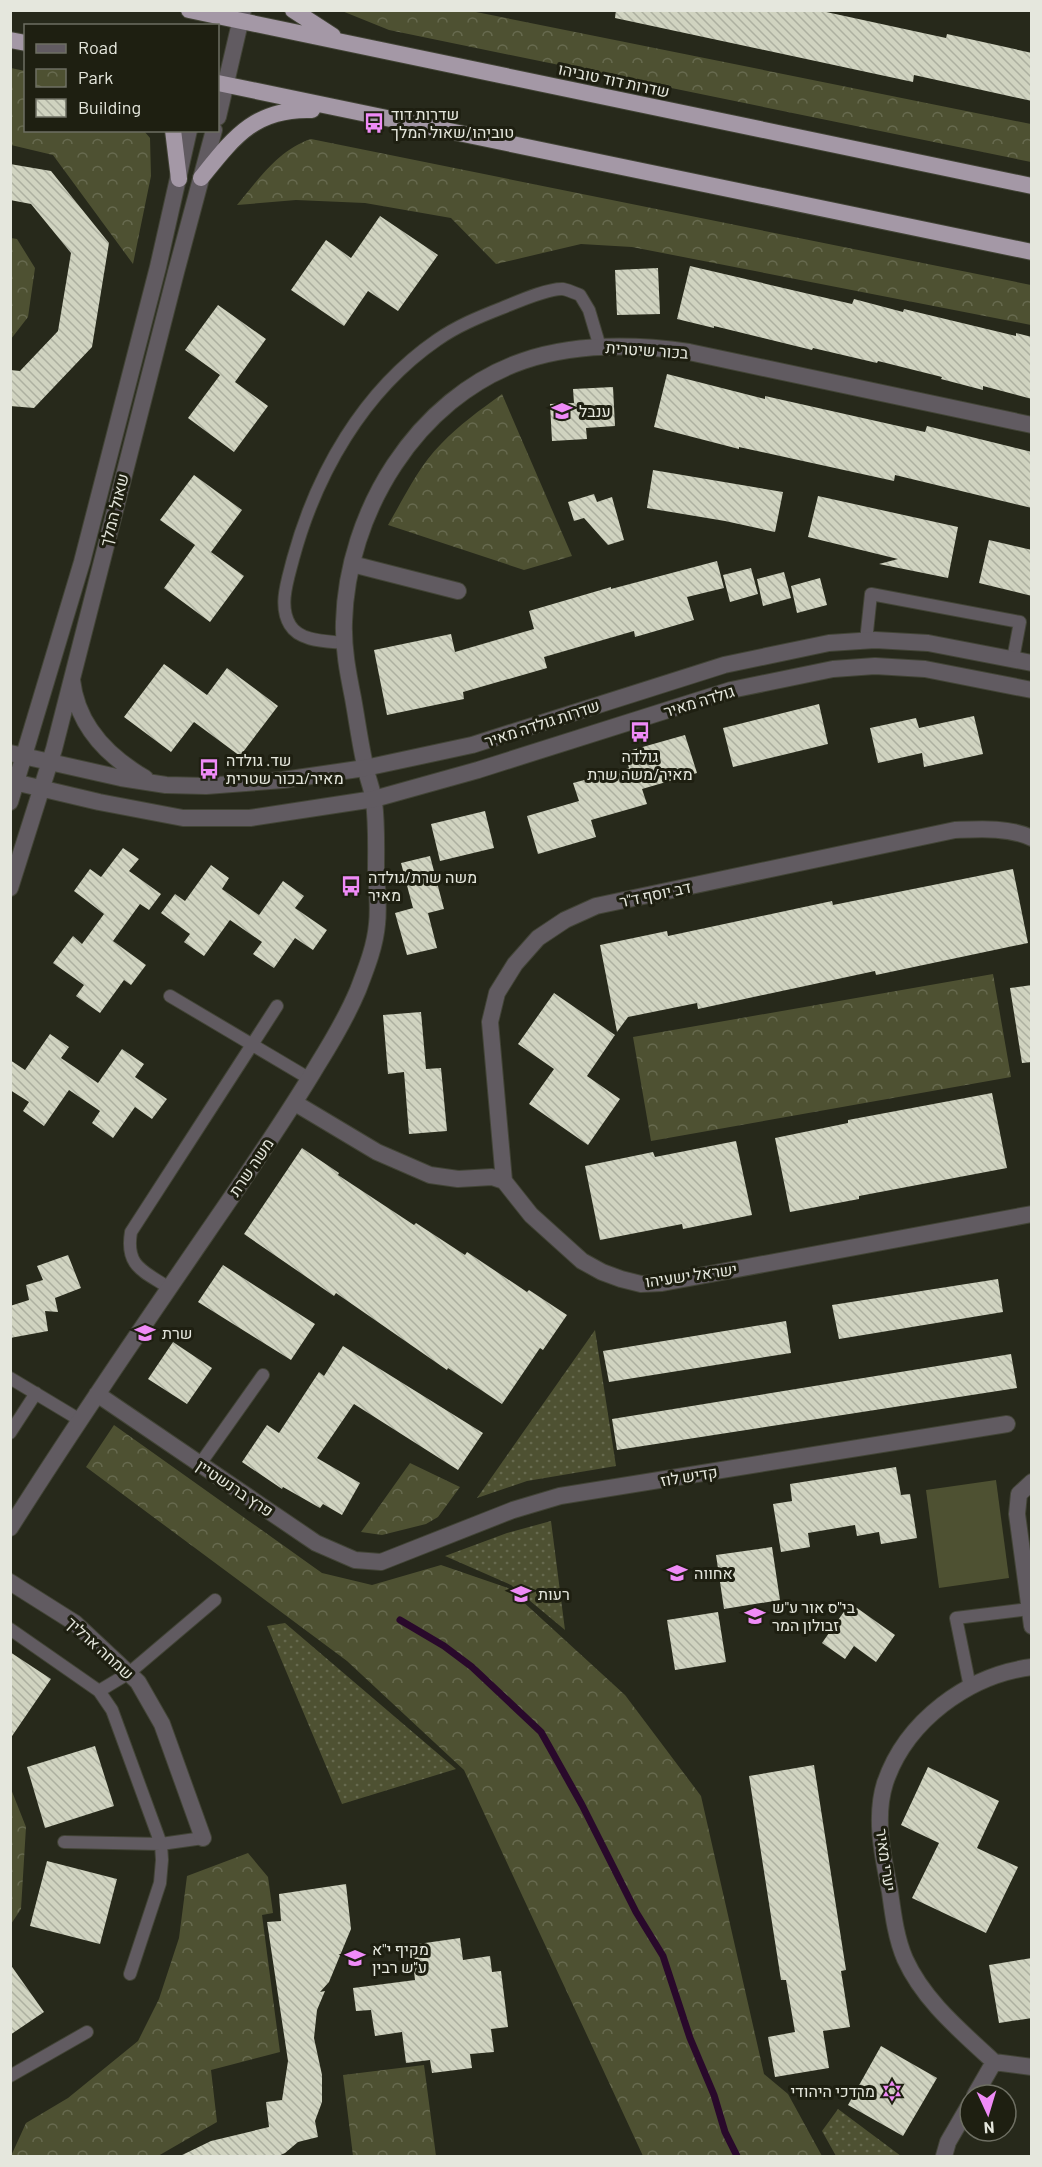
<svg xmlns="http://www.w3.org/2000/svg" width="1042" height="2167" font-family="Barlow,Heebo,sans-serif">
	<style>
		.grass { fill: url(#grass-dots) }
		.park { fill: url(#park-crowns) }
		.pitch { fill: #4e5132 }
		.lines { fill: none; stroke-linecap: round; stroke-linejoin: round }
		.stream { stroke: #29092b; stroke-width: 7 }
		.building { fill: url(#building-back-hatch) }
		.service-casing { stroke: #424436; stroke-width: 14 }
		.minor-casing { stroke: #424436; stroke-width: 18 }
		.tertiary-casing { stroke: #424436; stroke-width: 18 }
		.trunk-casing { stroke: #424436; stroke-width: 18 }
		.service { stroke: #615b61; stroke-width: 12 }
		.minor { stroke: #615b61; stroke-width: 16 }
		.tertiary { stroke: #615b61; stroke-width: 16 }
		.trunk { stroke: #a498a6; stroke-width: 16 }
		.labels { text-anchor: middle; stroke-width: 6; stroke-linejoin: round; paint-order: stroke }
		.street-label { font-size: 16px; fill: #e5e7dd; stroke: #1e1f11 }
		.poi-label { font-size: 16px; fill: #e5e7dd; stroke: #1e1f11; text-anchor: start }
	</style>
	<defs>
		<pattern id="grass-dots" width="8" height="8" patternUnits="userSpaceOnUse" patternTransform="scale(1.5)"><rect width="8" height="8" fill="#4e5132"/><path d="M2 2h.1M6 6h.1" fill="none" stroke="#676a4f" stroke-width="1.8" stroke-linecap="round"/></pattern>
		<pattern id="park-crowns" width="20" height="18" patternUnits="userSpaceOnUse" patternTransform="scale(1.5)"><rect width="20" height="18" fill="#4e5132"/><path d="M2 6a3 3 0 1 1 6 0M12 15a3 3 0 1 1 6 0" fill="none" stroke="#676a4f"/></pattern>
		<pattern id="building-back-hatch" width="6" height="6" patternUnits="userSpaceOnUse" patternTransform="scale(1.5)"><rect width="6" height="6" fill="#d0d3c0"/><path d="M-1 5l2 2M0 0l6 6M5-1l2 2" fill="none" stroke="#adb0a0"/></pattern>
	</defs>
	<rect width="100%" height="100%" fill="#27291b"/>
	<path class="grass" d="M595 1330 616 1466 527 1481 477 1498Z
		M551 1521 565 1630 511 1585 445 1556 507 1533Z
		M285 1623 456 1769 342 1804 267 1626Z
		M838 2109 901 2156H836L822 2131Z"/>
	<path class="park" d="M342 11H471L1031 124V162L389 30Z
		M11 68 25 71 26 130 144 131 150 138 151 176 133 264 53 155 11 145Z
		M311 139 1031 285V325L632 247 581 244 496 264 451 218 365 203 296 200 237 205C258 180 278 150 311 139Z
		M11 238 17 239 35 268 28 317 11 339Z
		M502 394 572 556 524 570 388 525C404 498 418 467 441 444 459 425 480 410 502 394Z
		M993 974 1011 1077 651 1141 633 1037Z
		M114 1425 322 1573 372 1585 441 1565 508 1588 625 1695 701 1796 764 2074 788 2094 822 2156H643L464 1770 347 1661 86 1467Z
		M410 1463 460 1487 438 1517 426 1524 382 1535 361 1532Z
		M11 1789 26 1827 21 1909 11 1924Z
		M248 1853 268 1877 273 1913 262 1915 280 2052 211 2070 217 2122 158 2156H11L26 2123 68 2098 138 2041 159 1999 179 1938 187 1876Z
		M424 2065 436 2156H353L343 2075Z"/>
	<path class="pitch" d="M996 1480 1009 1578 939 1588 926 1490Z"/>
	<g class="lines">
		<path class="stream" d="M400 1620 444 1646 472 1667 541 1732 582 1805 636 1912 663 1956 690 2038 714 2095 725 2132 737 2156"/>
	</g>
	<path class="building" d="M616 10H817L946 38 947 34 992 44 1032 53V101L914 75 913 82 615 18Z
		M10 164 51 171 109 243 92 347 34 408 10 406V370L20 371 58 331 71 253 31 204 10 200Z
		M380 216 438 255 398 311 368 291 344 326 291 290 326 240 351 258Z
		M690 266 852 304 854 299 903 312 904 309 1016 336V333L1032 337V399L983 386V390L941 379 942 377 878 361 877 363 813 348 812 350 714 326V328L677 319Z
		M658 268 660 314 617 315 615 270Z
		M218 305 266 339 235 382 268 406 234 452 188 418 220 375 185 350Z
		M667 374 765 399V396L925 432 927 426 1032 452V508L895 475 894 481 739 447V449L654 427Z
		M613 387 615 426 586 428 587 439 552 441 550 404 574 403 573 389Z
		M653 470 783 492 775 532 725 521 647 508Z
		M194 475 242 510 211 552 244 576 210 622 164 588 195 545 160 520Z
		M594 494 597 502 612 497 624 540 608 545 584 518 574 521 568 502Z
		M818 496 958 527 948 578 879 564 898 559 808 537Z
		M989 540 1032 550V596L979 583Z
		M717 561 724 588 687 597 694 620 635 637 634 631 544 657 547 668 463 692 464 699 387 715 374 650 451 634 455 652 534 629 529 611 611 587V589Z
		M751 568 758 594 730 602 723 575Z
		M784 572 791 598 763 606 757 579Z
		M820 578 827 605 797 613 791 586Z
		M164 664 207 695 227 668 278 706 240 756 194 722 171 752 124 717Z
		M819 704 828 744 733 767 723 728Z
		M974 716 983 754 924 767 922 753 878 763 870 728 916 718 919 728Z
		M685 735 697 773 642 789 647 804 591 820 596 837 538 854 527 816 579 801 573 783 629 768 625 752Z
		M485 811 494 848 440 861 431 824Z
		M123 848 139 859 129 871 161 894 149 910 140 904 113 941 146 965 131 985 124 980 100 1013 76 996 84 985 53 963 73 936 82 944 104 914 74 891 90 869 101 877Z
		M430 856 444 909 428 913 437 948 407 955 395 913 413 908 401 863Z
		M211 865 229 878 222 889 259 915 283 881 304 896 295 908 327 930 313 950 295 938 274 968 253 954 262 942 230 920 204 956 184 942 190 934 161 913 175 894 185 901Z
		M1013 869 1028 943 876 975 875 971 698 1009 697 1003 628 1017 617 1032 600 945 667 931 668 936 832 901 833 905Z
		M1032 985V1062L1022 1063 1010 988Z
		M554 993 615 1035 587 1076 620 1099 588 1145 529 1104 554 1069 518 1044Z
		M421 1012 426 1069 441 1068 447 1131 409 1134 404 1072 388 1074 383 1015Z
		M50 1034 69 1047 61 1058 98 1083 122 1049 144 1064 135 1077 167 1099 152 1119 135 1107 113 1138 92 1123 100 1111 69 1090 44 1126 23 1111 29 1102 10 1090V1060L25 1070Z
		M992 1093 1007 1168 859 1196V1199L790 1212 775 1138 848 1123V1120Z
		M736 1141 752 1215 683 1229 682 1224 600 1240 585 1166 653 1152 655 1157Z
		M302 1148 339 1173 338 1175 414 1225 416 1223 465 1255 467 1252 527 1292 529 1290 567 1315 543 1350 540 1348 502 1404 448 1368 447 1370 336 1293 334 1296 244 1234Z
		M68 1255 81 1288 55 1298 58 1312 45 1311 48 1331 10 1338V1306L29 1300 26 1285 43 1280 37 1266Z
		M223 1265 315 1324 291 1360 198 1302Z
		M998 1279 1003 1312 839 1339 832 1305Z
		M786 1321 791 1353 609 1382 603 1351Z
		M173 1342 212 1368 187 1404 148 1379Z
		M343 1346 483 1433 458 1470 354 1404 317 1458 360 1483 342 1515 323 1504 320 1508 283 1487 282 1489 242 1462 267 1425 279 1433 319 1372 324 1376Z
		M1011 1354 1017 1388 617 1450 612 1419Z
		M896 1467 901 1495 910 1494 917 1538 881 1544 879 1532 857 1536 855 1525 808 1533 810 1547 781 1552 773 1504 792 1501 790 1484Z
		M772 1547 780 1600 724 1609 716 1555Z
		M850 1603 895 1635 876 1662 854 1646 845 1659 822 1643Z
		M718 1612 726 1662 675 1670 667 1620Z
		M10 1652 51 1679 10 1739Z
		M95 1746 114 1806 45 1828 27 1767Z
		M814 1765 846 1970 841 1971 850 2027 823 2031 829 2068 775 2077 768 2037 795 2032 786 1980H781L749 1776Z
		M928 1767 999 1801 977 1848 1018 1867 986 1933 912 1898 939 1843 901 1825Z
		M47 1861 117 1879 100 1944 30 1926Z
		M346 1884 351 1929 329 1982 320 1992 325 1991 317 2010 314 2038 322 2075V2102L315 2121 318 2137 298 2142 285 2153 276 2157H178L211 2141 269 2127 266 2102 282 2100 288 2061 267 1922 281 1921 279 1894Z
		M460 1938 463 1960 490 1956 492 1972 501 1971 508 2027 491 2029 494 2052 470 2054 472 2068 432 2073 430 2060 406 2063 402 2032 375 2036 371 2010 356 2011 353 1988 415 1980 411 1945Z
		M1032 1958V2018L999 2023 989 1965Z
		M10 1964 44 2012 10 2035Z
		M881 2046 937 2078 903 2136 848 2105Z"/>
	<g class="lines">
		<g class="service-casing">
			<path id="service" d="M866 641 871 594 1020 622 1013 659
				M345 643C328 641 300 642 290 625 278 606 288 579 293 559 316 474 363 391 437 340 457 326 479 317 502 308 517 302 548 288 563 289 568 290 575 293 580 295L589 310 600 347
				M170 996 310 1079
				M169 1288C144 1271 125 1267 131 1232L277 1006
				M10 1378 80 1420
				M10 1433 36 1393
				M200 1464 263 1375
				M10 1629 99 1691 112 1710 161 1844 162 1860 160 1883 130 1974
				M970 1687 956 1618 1029 1609
				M99 1691 129 1673 215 1600
				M64 1842 161 1844 203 1838
				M10 2076 87 2032"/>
		</g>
		<g class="minor-casing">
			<path id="minor" d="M352 564 458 591
				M295 1103 377 1152 430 1175 458 1179 492 1177 504 1181 531 1215 582 1261 602 1272 621 1279 641 1284 662 1283 1032 1214
				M504 1181 490 1022 497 993 515 964 538 938 565 920 596 906 955 830C980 829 1008 827 1032 838
				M97 1394 316 1543 355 1560 381 1562 513 1510 560 1496 1007 1424
				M1032 1482 1019 1494 1017 1514 1032 1626
				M10 1528C82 1414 159 1303 235 1192 264 1149 292 1108 318 1064 333 1040 347 1016 358 990 366 969 375 947 377 924 379 907 377 888 376 871 376 848 377 825 374 802 373 790 367 778 365 765 360 743 357 720 353 698 348 673 343 648 344 622 347 513 416 398 523 361 576 343 634 344 689 352L1032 425
				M10 1582 75 1623 138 1682 162 1724 203 1838
				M994 2062C961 2031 924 2001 905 1959 896 1938 893 1914 890 1892 883 1857 874 1818 885 1783 906 1721 968 1675 1032 1667
				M975 2095 994 2062 1032 2067
				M944 2156 948 2142 970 2104"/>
		</g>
		<g class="tertiary-casing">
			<path id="tertiary" d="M218 117 243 10
				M72 680C77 725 107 756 145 778
				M10 753 121 778 166 785 206 786 283 780 365 768 472 745 724 665 829 643 875 640 928 643 1032 663
				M10 781 99 802 183 818H250L374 799 478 770 731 690 833 669 875 666 925 669 1032 690
				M10 802 82 562 158 267 189 130
				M10 888 54 749 176 272 214 130"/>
		</g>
		<g class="trunk-casing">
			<path id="trunk" d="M189 10 1032 186
				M293 10 333 36
				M10 40 26 43
				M218 83 1032 252
				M173 130 179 179
				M201 178C234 137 255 108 312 110"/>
		</g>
		<use href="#service" class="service"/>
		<use href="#minor" class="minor"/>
		<use href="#tertiary" class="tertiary"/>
		<use href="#trunk" class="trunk"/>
	</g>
	<defs>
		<g id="bus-bare" transform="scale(1.62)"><path d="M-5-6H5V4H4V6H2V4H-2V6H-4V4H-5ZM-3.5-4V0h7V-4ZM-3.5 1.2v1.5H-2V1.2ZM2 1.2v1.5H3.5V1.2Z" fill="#ef8bf7" stroke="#1e1f11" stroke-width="2.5" paint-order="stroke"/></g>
		<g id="school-bare" transform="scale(1.62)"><path d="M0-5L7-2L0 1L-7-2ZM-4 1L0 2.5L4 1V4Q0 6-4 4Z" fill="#ef8bf7" stroke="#1e1f11" stroke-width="2.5" paint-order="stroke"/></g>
		<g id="synagogue-bare" transform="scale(1.62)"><path d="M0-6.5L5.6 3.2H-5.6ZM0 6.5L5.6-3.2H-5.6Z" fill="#ef8bf7" stroke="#1e1f11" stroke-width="2.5" paint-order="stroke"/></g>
	</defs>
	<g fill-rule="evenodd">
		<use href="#bus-bare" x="374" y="123"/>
		<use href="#school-bare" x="562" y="411"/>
		<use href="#bus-bare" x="640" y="732"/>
		<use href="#bus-bare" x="209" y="769"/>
		<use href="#bus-bare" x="351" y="886"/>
		<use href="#school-bare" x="145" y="1333"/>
		<use href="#school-bare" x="677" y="1573"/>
		<use href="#school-bare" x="521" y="1594"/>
		<use href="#school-bare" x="755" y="1616"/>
		<use href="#school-bare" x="355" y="1958"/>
		<use href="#synagogue-bare" x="892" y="2091"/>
	</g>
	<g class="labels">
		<g class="street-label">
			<text transform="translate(614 80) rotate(12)" y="6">שדרות דוד טוביהו</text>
			<text transform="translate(647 350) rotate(4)" y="6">בכור שיטרית</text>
			<text transform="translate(114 510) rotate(-76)" y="6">שאול המלך</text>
			<text transform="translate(699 701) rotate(-17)" y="6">גולדה מאיר</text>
			<text transform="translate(542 723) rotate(-18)" y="6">שדרות גולדה מאיר</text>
			<text transform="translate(655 894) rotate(-12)" y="6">דב יוסף ד"ר</text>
			<text transform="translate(251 1167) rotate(-56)" y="6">משה שרת</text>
			<text transform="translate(691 1275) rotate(-8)" y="6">ישראל ישעיהו</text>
			<text transform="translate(689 1476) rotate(-9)" y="6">קדיש לוז</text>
			<text transform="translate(235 1488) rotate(34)" y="6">פרץ ברנשטיין</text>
			<text transform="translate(100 1648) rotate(42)" y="6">שמחה ארליך</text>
			<text transform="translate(886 1860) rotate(82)" y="6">יערי מאיר</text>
		</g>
		<g class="poi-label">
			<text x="391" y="120">שדרות דוד<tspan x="391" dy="18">טוביהו/שאול המלך</tspan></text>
			<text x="579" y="417">ענבל</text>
			<text x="640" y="762" text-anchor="middle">גולדה<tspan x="640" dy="18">מאיר/משה שרת</tspan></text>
			<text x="226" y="766">שד. גולדה<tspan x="226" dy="18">מאיר/בכור שטרית</tspan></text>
			<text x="368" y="883">משה שרת/גולדה<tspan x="368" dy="18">מאיר</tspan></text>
			<text x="162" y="1339">שרת</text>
			<text x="694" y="1579">אחווה</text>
			<text x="538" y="1600">רעות</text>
			<text x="772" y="1613">בי"ס אור ע"ש<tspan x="772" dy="18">זבולון המר</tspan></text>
			<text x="372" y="1955">מקיף י"א<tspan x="372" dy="18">ע"ש רבין</tspan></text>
			<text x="875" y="2097" text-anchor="end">מרדכי היהודי</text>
		</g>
	</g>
	<rect width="1042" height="2167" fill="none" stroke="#e5e7dd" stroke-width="24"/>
	<rect x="24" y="24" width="195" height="108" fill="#1e1f11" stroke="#6e6f63" stroke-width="1.5"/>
	<rect x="36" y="44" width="30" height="9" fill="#615b61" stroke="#6e6f63" stroke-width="1.5"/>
	<text x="78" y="54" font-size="18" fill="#e5e7dd">Road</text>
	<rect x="36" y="69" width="30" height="18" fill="url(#park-crowns)" stroke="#6e6f63" stroke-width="1.5"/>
	<text x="78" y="84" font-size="18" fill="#e5e7dd">Park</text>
	<rect x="36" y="99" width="30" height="18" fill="url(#building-back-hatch)" stroke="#6e6f63" stroke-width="1.5"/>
	<text x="78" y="114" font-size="18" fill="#e5e7dd">Building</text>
	<g transform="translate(988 2113) rotate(176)"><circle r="28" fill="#1e1f11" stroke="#6e6f63" stroke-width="1.5"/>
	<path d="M0-4.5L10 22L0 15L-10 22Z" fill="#ef8bf7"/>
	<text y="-9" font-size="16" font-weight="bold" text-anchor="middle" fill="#e5e7dd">N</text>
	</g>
</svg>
